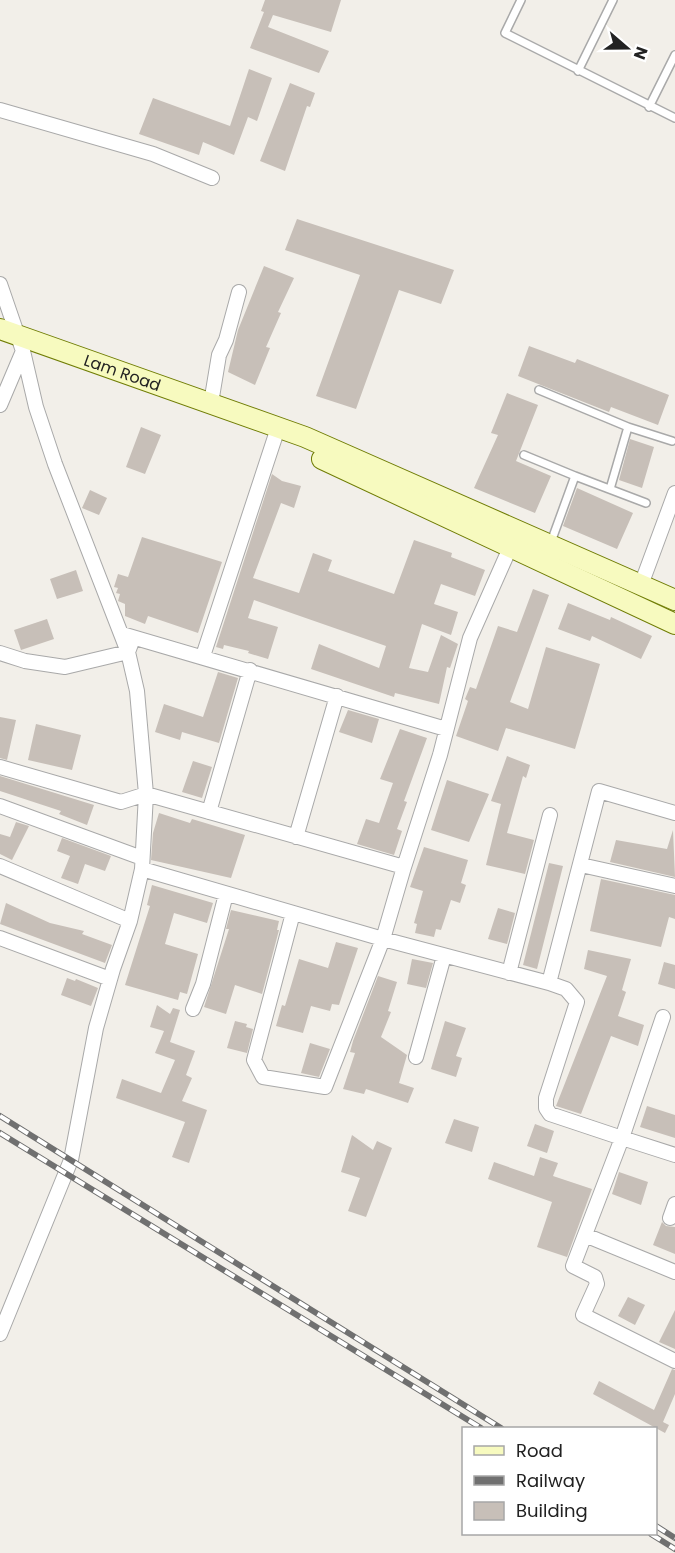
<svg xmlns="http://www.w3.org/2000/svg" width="675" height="1553" font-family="Poppins,sans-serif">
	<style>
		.building { fill: #c7bfb8 }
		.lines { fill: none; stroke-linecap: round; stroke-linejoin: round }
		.lane-casing { stroke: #a9a9a9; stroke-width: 10 }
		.street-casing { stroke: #a9a9a9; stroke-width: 16 }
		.secondary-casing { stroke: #707d05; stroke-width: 22 }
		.lane { stroke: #fff; stroke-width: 7 }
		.street { stroke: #fff; stroke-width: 14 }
		.secondary { stroke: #f7fabf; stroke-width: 20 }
		.rail-casing { stroke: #707070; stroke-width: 6 }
		.rail { stroke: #fff; stroke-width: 4; stroke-dasharray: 11; stroke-linecap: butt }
		.labels { text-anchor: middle; stroke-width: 4.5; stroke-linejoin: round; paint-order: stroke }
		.street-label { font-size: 16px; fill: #222; stroke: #fff }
	</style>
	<rect width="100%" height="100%" fill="#f2efe9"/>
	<path class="building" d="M265 0H341L331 32 273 15 268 27 329 51 319 73 250 48 264 12 261 11Z
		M249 69 272 78 257 121 248 117 234 155 203 142 199 155 139 134 153 98 230 126Z
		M290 83 315 93 310 107 307 106 285 171 260 161Z
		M297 219 454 270 441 304 399 290 356 409 316 396 360 275 285 250Z
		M264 266 294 278 278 312 281 313 266 347 270 348 255 385 228 372 238 330Z
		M529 346 575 363 577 359 669 395 658 425 611 407 609 412 518 376Z
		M507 393 538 405 516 461 551 476 535 513 474 488 498 435 491 433Z
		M141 427 161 435 145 474 126 467Z
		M630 439 654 447 642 488 619 480Z
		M272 474 282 481 301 486 294 508 281 503 253 578 299 593 313 553 332 560 328 571 394 594 414 540 452 553 451 557 485 570 475 596 441 584 434 604 458 612 451 635 422 624 409 668 428 672 441 635 458 644 450 668 447 667 439 704 395 693 394 697 311 669 319 644 379 668 386 646 254 600 248 618 278 627 268 659 248 653 249 651 224 645 223 649 216 647Z
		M577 488 633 513 617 549 563 526Z
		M90 490 107 498 99 515 82 508Z
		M142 537 222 562 198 633 148 616 145 624 125 616V604L118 601 120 594 116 593 118 588 114 587 118 574 128 577Z
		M76 570 83 591 57 599 50 579Z
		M533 589 549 595 510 702 528 709 546 647 600 664 575 749 506 728 498 751 456 736 468 701 465 699 470 687 476 689 498 626 517 632Z
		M568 603 610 620 611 617 652 636 641 659 592 636 590 641 558 629Z
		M47 619 54 639 21 650 14 630Z
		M218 672 238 678 219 743 182 732 180 740 155 732 164 704 203 717Z
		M348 710 379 719 372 743 339 732Z
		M0 717 16 720 7 760 0 758Z
		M36 724 81 735 72 770 28 760Z
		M400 729 427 738 404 801 407 802 397 829 402 831 394 855 357 844 366 819 379 823 393 783 380 779Z
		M507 756 530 765 526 778 523 776 507 833 534 840 525 874 486 865 501 804 491 801Z
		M193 761 212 767 202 798 182 792Z
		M0 776 94 805 87 825 59 814 61 811 0 791Z
		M447 780 489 794 469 842 431 830Z
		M159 813 190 823 192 819 245 835 231 878 151 860 153 833Z
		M16 822 29 826 12 860 0 854V834L10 837Z
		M673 830 675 877 610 862 616 840 667 849Z
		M62 838 111 856 105 871 85 864 78 884 61 878 70 856 57 851Z
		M424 847 468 860 461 883 466 885 460 903 451 900 441 930 436 929 434 937 415 933 417 924 414 923 423 891 410 887Z
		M549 863 563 866 537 969 523 965Z
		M601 879 675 895V919L669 917 661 947 590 931Z
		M152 885 213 903 207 923 174 913 165 944 198 954 187 994 180 992 178 1000 125 985 150 906 147 905Z
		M6 903 50 923 84 931 82 934 112 945 105 963 0 924Z
		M498 908 515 913 507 944 488 939Z
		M231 910 279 921 277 930H279L262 994 235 985 226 1014 204 1007 229 929H226Z
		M336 942 358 948 339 1005 332 1004 330 1011 311 1006 303 1033 276 1026 282 1005 285 1006 299 959 328 968Z
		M588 950 631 959 622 990 626 992 618 1016 644 1025 638 1046 611 1036 581 1114 556 1106 607 976 584 969Z
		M412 959 433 963 426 988 407 984Z
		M664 962 675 965V989L658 984Z
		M378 976 397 982 388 1011 391 1012 381 1037 407 1055 399 1083 414 1088 408 1103 366 1089 364 1094 343 1089 355 1053 350 1052 353 1041Z
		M67 978 75 981 76 979 98 988 91 1006 61 995Z
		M157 1005 170 1014 173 1008 180 1010 170 1042 195 1051 186 1075 192 1078 182 1101 207 1110 189 1163 172 1157 185 1122 116 1098 122 1079 161 1093 175 1060 155 1053 164 1031 150 1027Z
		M235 1021 247 1024 246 1027 253 1029 247 1053 227 1048Z
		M445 1021 466 1028 456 1056 462 1058 456 1077 431 1069Z
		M310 1043 330 1049 319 1077 301 1073Z
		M647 1106 675 1115V1138L640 1127Z
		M454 1119 479 1127 472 1152 445 1143Z
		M535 1124 554 1131 547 1153 527 1146Z
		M352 1135 373 1150 377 1141 392 1148 366 1217 348 1211 360 1178 341 1172Z
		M540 1157 558 1163 553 1176 592 1189 567 1257 537 1247 552 1202 488 1179 494 1162 534 1176Z
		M619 1172 648 1182 641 1205 612 1194Z
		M662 1222 666 1226 675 1227V1254L653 1245Z
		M628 1297 645 1305 635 1325 618 1316Z
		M675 1310V1349L659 1342Z
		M672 1369 675 1370V1394L663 1422 669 1425 665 1433 593 1394 599 1381 654 1410Z"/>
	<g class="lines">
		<g class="lane-casing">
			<path id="lane" d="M521 0 505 33 675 118
				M578 71 613 0
				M649 107 675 55
				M539 390 628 427
				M524 455 575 476
				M610 489 628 427 672 441
				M551 542 575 476 646 503"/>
		</g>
		<g class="street-casing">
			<path id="street" d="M0 110 153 154 212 178
				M0 284 23 351 36 407 55 464 128 652 137 691 146 794 142 869 130 921 113 969 96 1028 71 1160 0 1334
				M211 403 219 355 226 340 239 292
				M0 405 23 351
				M641 585 675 493
				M122 634 446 729
				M0 653 25 661 65 667 128 652 131 644
				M203 656 276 434
				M0 767 121 802 146 794 404 867 440 755 470 638 513 541
				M0 806 142 858
				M209 812 250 670
				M296 837 337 696
				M581 865 675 886
				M0 866 130 921
				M142 869 383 939 549 983 566 989 577 1002 546 1098V1108L550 1114 622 1138 573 1266 595 1277 597 1284 583 1315 675 1361
				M293 913 254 1060 263 1077 325 1087 383 939 404 867
				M0 938 110 979
				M509 973 550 815
				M549 983 599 791 675 813
				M193 1009 203 984 226 894
				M663 1017 622 1138 675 1155
				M416 1057 444 956
				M670 1218 675 1204
				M585 1235 675 1272"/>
		</g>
		<g class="secondary-casing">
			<g id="secondary">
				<path id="s1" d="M0 329 305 437 675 600"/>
				<path d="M322 459 675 624"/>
			</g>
		</g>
		<use href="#lane" class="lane"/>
		<use href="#street" class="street"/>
		<use href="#secondary" class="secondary"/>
		<g class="rail-casing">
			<path id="rail" d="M0 1116 501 1428
				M0 1133 481 1428
				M656 1526 675 1538
				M651 1534 675 1549"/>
		</g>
		<use href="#rail" class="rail"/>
	</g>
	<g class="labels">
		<g class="street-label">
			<text dy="6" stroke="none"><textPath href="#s1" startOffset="130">Lam Road</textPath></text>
		</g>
	</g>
	<rect x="462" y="1427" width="195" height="108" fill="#ffffff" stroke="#a7a7a7" stroke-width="1.5"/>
	<rect x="474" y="1446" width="30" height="9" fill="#f7fabf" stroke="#a7a7a7" stroke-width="1.5"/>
	<text x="516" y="1457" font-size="18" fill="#222222">Road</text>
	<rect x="474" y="1476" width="30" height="9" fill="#707070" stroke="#a7a7a7" stroke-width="1.5"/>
	<text x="516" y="1487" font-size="18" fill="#222222">Railway</text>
	<rect x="474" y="1502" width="30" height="18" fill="#c7bfb8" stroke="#a7a7a7" stroke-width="1.5"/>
	<text x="516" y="1517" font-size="18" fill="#222222">Building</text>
	<g transform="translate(627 48) rotate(110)" stroke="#ffffff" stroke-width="4.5" paint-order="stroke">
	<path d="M0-4.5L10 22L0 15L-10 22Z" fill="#222222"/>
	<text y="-9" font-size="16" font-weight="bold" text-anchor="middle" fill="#222222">N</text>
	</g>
</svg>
